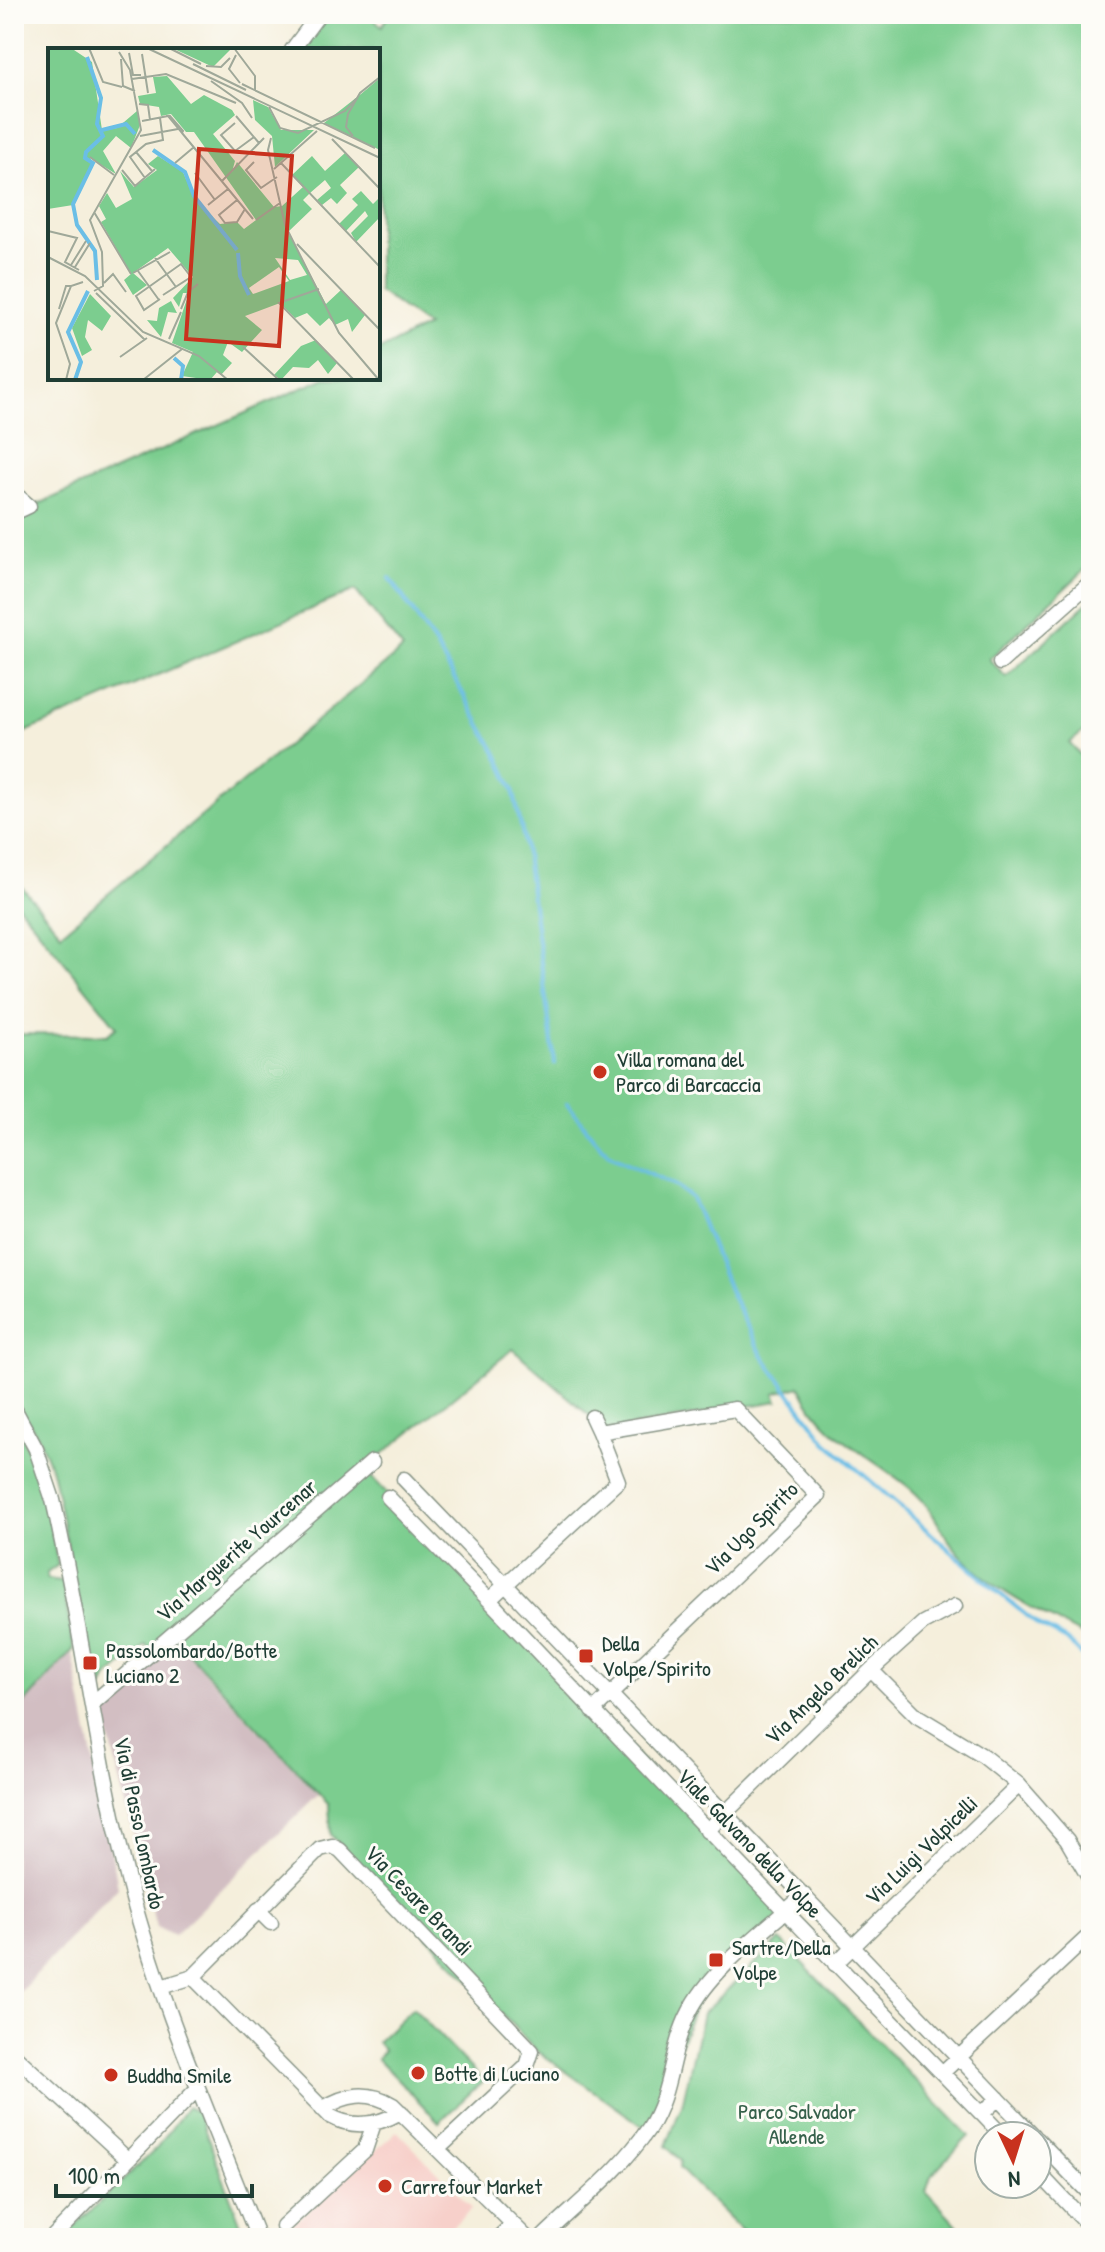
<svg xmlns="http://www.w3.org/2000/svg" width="1105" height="2252" font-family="'Patrick Hand',sans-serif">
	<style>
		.built { fill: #f7d0ca }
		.industrial { fill: #d2bec2 }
		.green { fill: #7ccd8f; stroke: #4e8562; stroke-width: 2 }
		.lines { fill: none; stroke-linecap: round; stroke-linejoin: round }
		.stream { stroke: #6abee6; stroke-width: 4 }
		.minor-casing { stroke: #8a9688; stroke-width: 17 }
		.minor { stroke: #fff; stroke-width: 14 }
		.poi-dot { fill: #c8321e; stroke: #fdfcf7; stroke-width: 3 }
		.labels { text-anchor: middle; stroke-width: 6; stroke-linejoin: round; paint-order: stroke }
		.poi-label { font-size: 22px; fill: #1f3d34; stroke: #fdfcf7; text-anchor: start }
		.street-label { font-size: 22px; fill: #1f3d34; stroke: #fdfcf7 }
		.park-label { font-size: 22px; fill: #36614b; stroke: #fdfcf7 }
		.inset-river { fill: none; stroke: #6abee6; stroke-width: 4 }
		.inset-road { fill: none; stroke: #9fa899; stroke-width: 2 }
		.view { fill: #c8321e; fill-opacity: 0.15; stroke: #c8321e; stroke-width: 4 }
		.inset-edge { fill: none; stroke: #1f3d34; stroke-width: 4 }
	</style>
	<rect width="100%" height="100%" fill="#fdfcf7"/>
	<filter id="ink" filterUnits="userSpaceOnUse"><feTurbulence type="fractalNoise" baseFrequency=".0125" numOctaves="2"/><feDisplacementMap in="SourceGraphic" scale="16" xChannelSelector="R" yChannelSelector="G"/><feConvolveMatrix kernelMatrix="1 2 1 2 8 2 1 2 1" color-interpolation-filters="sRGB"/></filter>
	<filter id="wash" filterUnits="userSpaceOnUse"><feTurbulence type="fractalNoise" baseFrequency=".006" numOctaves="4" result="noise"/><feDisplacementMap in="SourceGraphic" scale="32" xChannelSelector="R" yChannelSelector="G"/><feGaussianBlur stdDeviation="1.8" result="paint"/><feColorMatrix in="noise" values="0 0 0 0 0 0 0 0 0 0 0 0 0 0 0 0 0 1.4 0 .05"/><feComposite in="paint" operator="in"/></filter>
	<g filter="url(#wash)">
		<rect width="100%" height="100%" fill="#f5efdc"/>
		<path class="built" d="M397 2131 472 2208 440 2238H278Z"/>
		<path class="industrial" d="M177 1643 318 1795 174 1935 156 1927 103 1711 107 1702Z
			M72 1651 118 1887 14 1998V1715Z"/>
		<path class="green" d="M319 14H368L382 26 389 14H1091V564L989 659 1006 677 1091 599V726L1069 743 1091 766V1640C1045 1615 987 1589 954 1547 934 1522 934 1507 906 1485 866 1453 821 1435 800 1386L775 1393 778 1401 599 1432 591 1417 513 1349 364 1469 785 1912 699 1995 648 2130 536 2050 331 1835 329 1805 168 1631 150 1649 146 1645 106 1679 102 1688 96 1687 53 1474 38 1436 14 1401V1034L107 1035 117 1027 14 900V878L61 933 403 649 355 590 14 737V515L325 378H378V351L427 326 378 291V50H292Z
			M14 1422C40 1467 48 1514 58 1565L47 1573V1579L62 1581 74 1649 14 1715Z
			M780 1940 969 2136 931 2176 926 2191 969 2238H749L679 2168 680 2160 666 2146 682 2105 703 2013Z
			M413 2008 483 2081 439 2122 377 2058 384 2051 377 2042Z
			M187 2107 198 2112 246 2238H62L157 2148Z"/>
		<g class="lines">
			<path class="stream" d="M390 578 435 644 497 754 513 789 524 840 555 1064
				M567 1103 596 1141 612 1156 673 1184 692 1198 730 1292 762 1355 826 1442 999 1593 1038 1625 1067 1640 1091 1665"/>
		</g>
	</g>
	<g filter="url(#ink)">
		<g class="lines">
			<g class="minor-casing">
				<path id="minor" d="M292 50 319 14
					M14 493 29 506 14 513
					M1000 663 1091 582
					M14 1408 36 1449 53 1500C81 1622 95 1747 125 1868 156 1995 210 2116 258 2238
					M592 1417 599 1432
					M404 1479 1034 2136
					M388 1497 489 1600
					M871 1670 917 1716 983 1756 1019 1785 1067 1840 1091 1881
					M93 1703 372 1462
					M593 1711 818 1496 735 1409 599 1432 618 1481 489 1600C652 1773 816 1944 982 2114L998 2098
					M707 1831 871 1670 923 1623 955 1606
					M258 1910 271 1923
					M835 1964 1019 1785
					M193 1977 330 2116C353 2129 378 2125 401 2112
					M161 1987 193 1977 320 1849 332 1846 340 1850 532 2051 527 2066 438 2149
					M14 2055 126 2158
					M942 2073 1091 1934
					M322 2109C346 2094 368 2090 393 2105L527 2238
					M982 2114 1003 2136
					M1037 2139 1091 2195
					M1037 2171 1091 2228
					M283 2226 365 2150 374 2123
					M52 2238 198 2088
					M498 2238 513 2224
					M542 2238C578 2203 621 2170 649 2128 672 2093 670 2049 689 2013 710 1969 768 1928 804 1895"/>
			</g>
			<use href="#minor" class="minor"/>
		</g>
	</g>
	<g class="poi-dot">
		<circle cx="600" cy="1072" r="8"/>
		<rect x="578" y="1648" width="16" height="16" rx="4"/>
		<rect x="82" y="1655" width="16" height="16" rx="4"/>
		<rect x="708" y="1952" width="16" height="16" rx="4"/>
		<circle cx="418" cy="2073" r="8"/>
		<circle cx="111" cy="2075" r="8"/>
		<circle cx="385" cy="2186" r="8"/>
	</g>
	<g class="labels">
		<g class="poi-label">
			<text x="616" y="1067">Villa romana del<tspan x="616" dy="25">Parco di Barcaccia</tspan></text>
			<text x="602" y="1651">Della<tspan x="602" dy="25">Volpe/Spirito</tspan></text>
			<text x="106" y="1658">Passolombardo/Botte<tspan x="106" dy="25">Luciano 2</tspan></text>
			<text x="732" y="1955">Sartre/Della<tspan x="732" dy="25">Volpe</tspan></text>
			<text x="434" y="2081">Botte di Luciano</text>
			<text x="127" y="2083">Buddha Smile</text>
			<text x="401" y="2194">Carrefour Market</text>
		</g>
		<g class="street-label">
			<text transform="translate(751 1528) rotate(-45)" y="8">Via Ugo Spirito</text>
			<text transform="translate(236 1550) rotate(-41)" y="8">Via Marguerite Yourcenar</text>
			<text transform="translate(821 1689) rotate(-44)" y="8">Via Angelo Brelich</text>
			<text transform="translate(140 1823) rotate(78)" y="8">Via di Passo Lombardo</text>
			<text transform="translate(750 1843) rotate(46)" y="8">Viale Galvano della Volpe</text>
			<text transform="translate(921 1850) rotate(-44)" y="8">Via Luigi Volpicelli</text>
			<text transform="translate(419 1900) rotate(46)" y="8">Via Cesare Brandi</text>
		</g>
		<g class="park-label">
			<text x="797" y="2119">Parco Salvador<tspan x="797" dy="25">Allende</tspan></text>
		</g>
	</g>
	<g transform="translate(48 48)">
		<rect width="332" height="332" fill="#f5efdc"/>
		<path d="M0 0H23L44 14 54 82 69 80 89 63 92 77 83 100 68 88 55 103 68 126 42 110 45 115 25 157 0 161ZM124 0H184L165 19ZM119 28 143 56 156 47 184 62 187 67 165 86 187 113 184 124 189 114 226 159 234 158 255 139 244 127 264 108 277 123 297 105 311 119 292 137 299 145 289 156 283 150 274 157 269 152 283 140 277 132 262 145 255 152 264 161 240 184 278 256 293 242 317 267 304 284 300 271 287 277 281 270 272 278 259 265 247 270 232 255 197 268 214 282 194 304 180 294 175 307 184 315 173 327 169 324 162 332 134 328 145 304 124 295 141 245H135L131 259 125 250 145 229 120 200 85 225 99 237 85 247 76 232 83 226 53 174 58 171 51 158 59 145 68 160 84 151 72 123 86 139 109 122 100 116 110 108 135 124 147 152 172 176 189 174 196 181 208 172 146 84H138L123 66 113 68 111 59 92 56 90 48 108 45 105 29ZM227 210 250 212 259 227 242 232ZM231 219 241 233 205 246 201 240ZM332 30V102L276 75 313 46ZM205 52 220 59 233 82H266L227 119 224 88 207 72ZM313 143 325 156 332 149V169L308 194 303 185 320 168 317 163 298 183 291 176 310 157 304 151ZM42 246 63 268 54 283 40 272 37 289 44 302 34 308 24 280ZM123 253 129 265 120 264 113 289 99 272 109 273 111 260ZM268 292 289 315 280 326 270 312 261 320 245 319 233 332 226 327 253 298Z" fill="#7ccd8f" fill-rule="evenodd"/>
		<path class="inset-river" d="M39 9 53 50 49 76 55 88 38 104 37 110 45 115 25 156 29 177 47 203 49 232M54 82 78 76 87 86M105 102 137 124 146 148 189 202M190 205 192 228 201 247M126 310 135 318 133 332M27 332 33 314 20 284 40 243"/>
		<path class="inset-road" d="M41 0 55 34 74 39M99 0 332 110M121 0 153 16M186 0 207 28V43M81 5 85 27H93M94 6 100 45M188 7 181 21 192 35M73 11 75 38 87 43M145 16 198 42M158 18 173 19 182 10M84 31 118 26 188 55M163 33 194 55 204 70M194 36 327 100M91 56 100 57 102 72M221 59 232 80 250 85 297 63 308 51M120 68H122L135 83 134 85ZM188 68 211 95M94 73 120 68M187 75 173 87 187 103 206 89M134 85 205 171M92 88 130 81M305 88 298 79 300 66 312 45 332 29M223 90 220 102 237 177 291 285 331 332M284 91 332 141M88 104 104 123M42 109 66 127M206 114 198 122 213 140 229 129M127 115 146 99M233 115 332 219M226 121 269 83M74 122 87 138 107 121M147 125 167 152M97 130 82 109 98 96 115 92 112 70M174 133 216 90M189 152 171 167 177 175 189 174 197 161M160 157 180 141M46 164 83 226M208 172 232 155M0 183 29 190 17 214 31 222M249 196 332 282M0 209 37 228 95 284 151 308 180 332M107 210 128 239M23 217 38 193M27 219 42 195M90 223 111 252M85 225 122 204M56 235 65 226 78 244M271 241 231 255 306 332M46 243 55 238 54 204 42 172 93 82 82 22 71 4M48 245 97 292M112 251 96 262 88 248 133 216 143 229 115 247M11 261 18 238H23M133 261 140 244 150 236M121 291 133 264M195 299 231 332M72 309 99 290M18 332 22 316 8 275 23 238 35 234M95 332 134 301"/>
		<path class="view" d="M151 101 244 108 231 298 138 291Z"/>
		<rect width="332" height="332" class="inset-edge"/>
	</g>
	<rect width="1105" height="2252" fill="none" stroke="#fdfcf7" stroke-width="48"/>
	<g transform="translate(1013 2160) rotate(176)"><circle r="38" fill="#fdfcf7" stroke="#a4b0a9" stroke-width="2"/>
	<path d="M0-6L14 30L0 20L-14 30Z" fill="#c8321e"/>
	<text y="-12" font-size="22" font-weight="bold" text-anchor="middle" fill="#1f3d34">N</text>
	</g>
	<path d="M56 2184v12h196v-12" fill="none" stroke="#1f3d34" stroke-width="4"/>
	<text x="68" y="2184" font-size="24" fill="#1f3d34" stroke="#fdfcf7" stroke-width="6" paint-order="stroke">100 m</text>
</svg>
